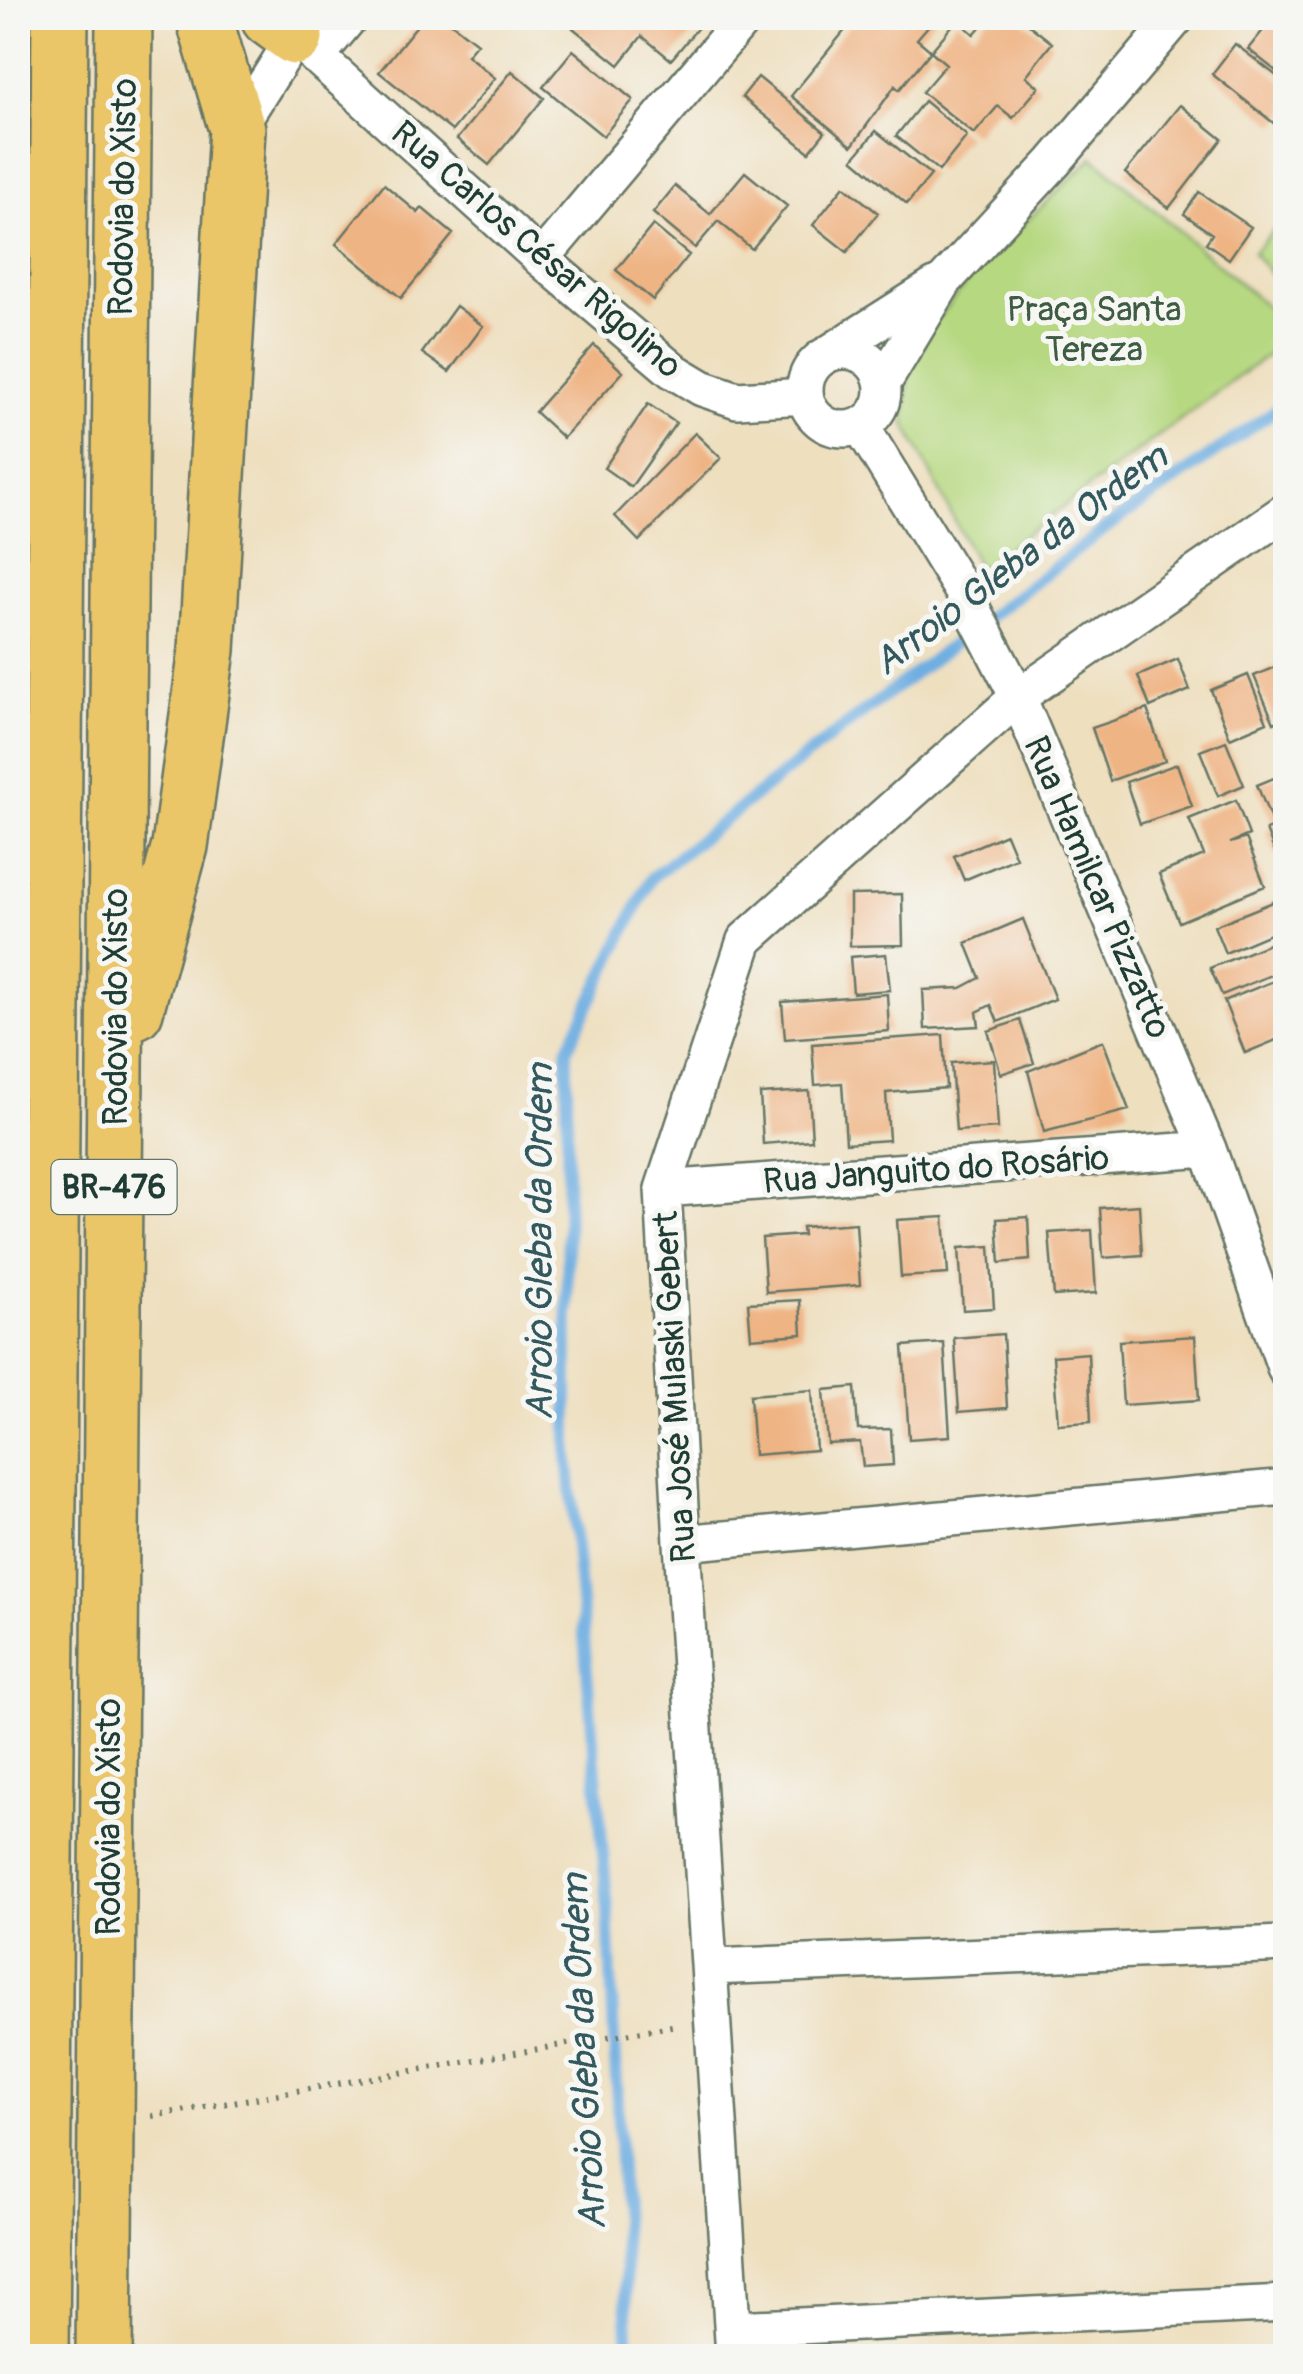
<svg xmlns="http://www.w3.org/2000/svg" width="1303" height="2374" font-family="Pangolin,sans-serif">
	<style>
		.green { fill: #b6d880; stroke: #6a8a5a; stroke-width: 2.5 }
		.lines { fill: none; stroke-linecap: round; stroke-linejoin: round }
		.stream { stroke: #6eaee1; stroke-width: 12 }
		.building { fill: #efb484 }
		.street-casing { stroke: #677665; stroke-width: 40 }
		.highway-casing { stroke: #677665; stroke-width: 60 }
		.path { stroke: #677665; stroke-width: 6; stroke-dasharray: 2.5 8; stroke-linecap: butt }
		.street { stroke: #fff; stroke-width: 35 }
		.highway { stroke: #ebc669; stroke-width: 55 }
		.labels { text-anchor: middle; stroke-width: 10; stroke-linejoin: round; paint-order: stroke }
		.shield { fill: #f6f6f2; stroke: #60746d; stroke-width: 2.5 }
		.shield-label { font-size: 32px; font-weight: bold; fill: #1f3d34 }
		.street-label { font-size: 35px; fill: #1f3d34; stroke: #f6f6f2 }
		.park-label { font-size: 35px; fill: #3d5c43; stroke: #f6f6f2 }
		.water-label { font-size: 38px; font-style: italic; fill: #33595f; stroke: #f6f6f2 }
	</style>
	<rect width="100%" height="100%" fill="#f6f6f2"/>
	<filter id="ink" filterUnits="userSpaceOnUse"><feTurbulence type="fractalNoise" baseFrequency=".01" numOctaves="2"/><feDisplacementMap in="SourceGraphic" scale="20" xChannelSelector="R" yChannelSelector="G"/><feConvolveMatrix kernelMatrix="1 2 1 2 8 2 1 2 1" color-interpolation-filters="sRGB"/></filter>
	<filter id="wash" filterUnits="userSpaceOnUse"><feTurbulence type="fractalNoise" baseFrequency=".0048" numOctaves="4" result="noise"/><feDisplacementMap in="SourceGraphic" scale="40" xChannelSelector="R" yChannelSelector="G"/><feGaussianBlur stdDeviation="2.25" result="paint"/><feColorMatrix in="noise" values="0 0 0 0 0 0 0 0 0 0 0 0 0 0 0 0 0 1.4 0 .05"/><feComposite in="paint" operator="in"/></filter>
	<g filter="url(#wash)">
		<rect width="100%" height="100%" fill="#eedfbf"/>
		<path class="green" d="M1093 157 1285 322V342L979 569 905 423 909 374 935 321 983 263Z
			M1285 218V290L1253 253Z"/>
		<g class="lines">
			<path class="stream" d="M629 2356 608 1910 568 1454 567 1050 651 878 798 762 1110 525 1286 403"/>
		</g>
		<g id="blocks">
			<path class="building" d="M423 18H445L477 43 467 55 495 78 452 131 379 72Z
				M582 18H691L700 25 671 60 642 36 619 65 573 28Z
				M855 18H935L917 39 931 51 957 20 974 34 988 18H1020L1052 43 1026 76 1039 87 1013 118 998 106 974 134 922 92 946 64 931 51 899 90 895 86 852 146 791 96Z
				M1273 18H1286V79L1248 49Z
				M1235 44 1286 83V113L1276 125 1212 74Z
				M573 50 633 100 603 136 543 87Z
				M512 71 544 98 489 165 457 139Z
				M758 77 825 132 809 152 742 97Z
				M924 101 967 136 939 171 896 136Z
				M1180 105 1222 139 1169 208 1125 173Z
				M876 131 931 175 907 204 853 159Z
				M745 172 787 206 752 249 718 221 695 248 653 213 675 186 710 214Z
				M384 184 418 213 422 208 453 234 401 298 336 244Z
				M844 186 878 213 847 252 813 225Z
				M1199 192 1251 227 1229 259 1206 243 1212 234 1184 214Z
				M653 225 689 255 653 300 616 270Z
				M456 306 483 326 449 372 422 353Z
				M594 345 623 372 563 438 535 412Z
				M648 404 676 423 631 487 604 468Z
				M695 433 721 458 639 541 615 516Z
				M1178 659 1190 690 1150 707 1138 676Z
				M1286 662V718L1274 723 1254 676Z
				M1248 675 1267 722 1230 738 1211 690Z
				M1147 709 1165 761 1110 781 1092 728Z
				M1226 741 1244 785 1218 796 1200 751Z
				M1177 764 1192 806 1140 824 1126 782Z
				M1286 773V877H1285L1266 830 1274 827 1257 785Z
				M1236 800 1249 835 1230 843 1246 838 1265 886 1179 922 1159 874 1204 855 1189 819Z
				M1006 834 1016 858 964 880 954 856Z
				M902 894 903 945 850 946V895Z
				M1278 900 1286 927 1225 953 1214 926Z
				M1023 919 1055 999 998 1022 991 1005 977 1012 979 1026 925 1029 923 990 961 988 980 978 966 943Z
				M1286 937V969L1222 995 1210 968Z
				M886 954 890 990 853 993 850 957Z
				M1286 976V1036L1245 1053 1224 1001Z
				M887 994 889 1031 785 1039 782 1002Z
				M1020 1020 1034 1063 1001 1074 988 1031Z
				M943 1035 946 1088 886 1093 889 1140 846 1143 842 1083 815 1085 812 1044Z
				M1103 1041 1129 1110 1044 1132 1028 1071Z
				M994 1060 998 1128 956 1131 951 1063Z
				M809 1091 812 1140 763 1144 760 1094Z
				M1139 1205 1142 1255 1103 1258 1100 1208Z
				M944 1217 948 1274 901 1277 897 1220Z
				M1028 1217 1030 1260 1000 1263 997 1219Z
				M856 1223 860 1285 766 1292 762 1238 803 1235 802 1227Z
				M1092 1230 1096 1293 1054 1296 1049 1233Z
				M990 1246 994 1308 963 1310 959 1248Z
				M800 1300 802 1334 751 1338 748 1303Z
				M1003 1334 1007 1408 959 1412 954 1338Z
				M1195 1336 1199 1400 1123 1405 1119 1341Z
				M944 1343 950 1436 909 1439 903 1346Z
				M1088 1353 1091 1422 1058 1424 1053 1356Z
				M855 1387 858 1430 891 1429 893 1465 863 1467 860 1442 828 1444 824 1390Z
				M812 1390 816 1450 754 1455 750 1395Z"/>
		</g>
	</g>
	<g filter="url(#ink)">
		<use href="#blocks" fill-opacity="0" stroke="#677665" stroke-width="2.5"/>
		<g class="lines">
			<g class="street-casing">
				<path id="street" d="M295 37 541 259 672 370 702 388 737 400 805 396
					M316 57 349 18
					M237 129 295 37 300 18
					M541 259 744 18
					M805 390a39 39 0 1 1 78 0a39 39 0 1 1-78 0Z
					M831 352 935 286
					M883 383 945 280 1054 162 1176 18
					M861 426 965 595 1018 697 1208 1149 1286 1370
					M663 1189 1208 1149
					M682 1543 1286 1487
					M710 1967 1286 1944
					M733 2329 1286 2303
					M734 2356 682 1543 663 1189 745 940 1018 697 1286 511"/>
			</g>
			<g class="highway-casing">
				<path id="highway" d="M269 18 295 37
					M135 1011 180 846 207 650 237 129 204 18
					M41 2356 60 18
					M104 2356 124 18"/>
			</g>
			<path class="path" d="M152 2116 677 2025"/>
			<use href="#street" class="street"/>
			<use href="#highway" class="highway"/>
		</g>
	</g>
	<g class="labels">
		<rect class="shield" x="51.5" y="1160" width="125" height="54" rx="8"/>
		<g class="shield-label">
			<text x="114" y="1198">BR-476</text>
		</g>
		<g class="street-label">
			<text transform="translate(122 197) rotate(-89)" y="12">Rodovia do Xisto</text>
			<text transform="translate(537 249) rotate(41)" y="12">Rua Carlos César Rigolino</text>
			<text transform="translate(1098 887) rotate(67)" y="12">Rua Hamilcar Pizzatto</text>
			<text transform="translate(115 1007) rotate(-90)" y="12">Rodovia do Xisto</text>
			<text transform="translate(936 1169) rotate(-4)" y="12">Rua Janguito do Rosário</text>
			<text transform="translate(674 1387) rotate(-93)" y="12">Rua José Mulaski Gebert</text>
			<text transform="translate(108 1817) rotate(-90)" y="12">Rodovia do Xisto</text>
		</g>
		<g class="park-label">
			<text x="1094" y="321">Praça Santa<tspan x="1094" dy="40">Tereza</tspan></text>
		</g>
		<g class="water-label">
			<text transform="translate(1020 559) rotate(-37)" y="13">Arroio Gleba da Ordem</text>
			<text transform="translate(539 1242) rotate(-90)" y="13">Arroio Gleba da Ordem</text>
			<text transform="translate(583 2052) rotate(-93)" y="13">Arroio Gleba da Ordem</text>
		</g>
	</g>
	<rect width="1303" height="2374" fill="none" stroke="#f6f6f2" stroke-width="60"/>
</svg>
